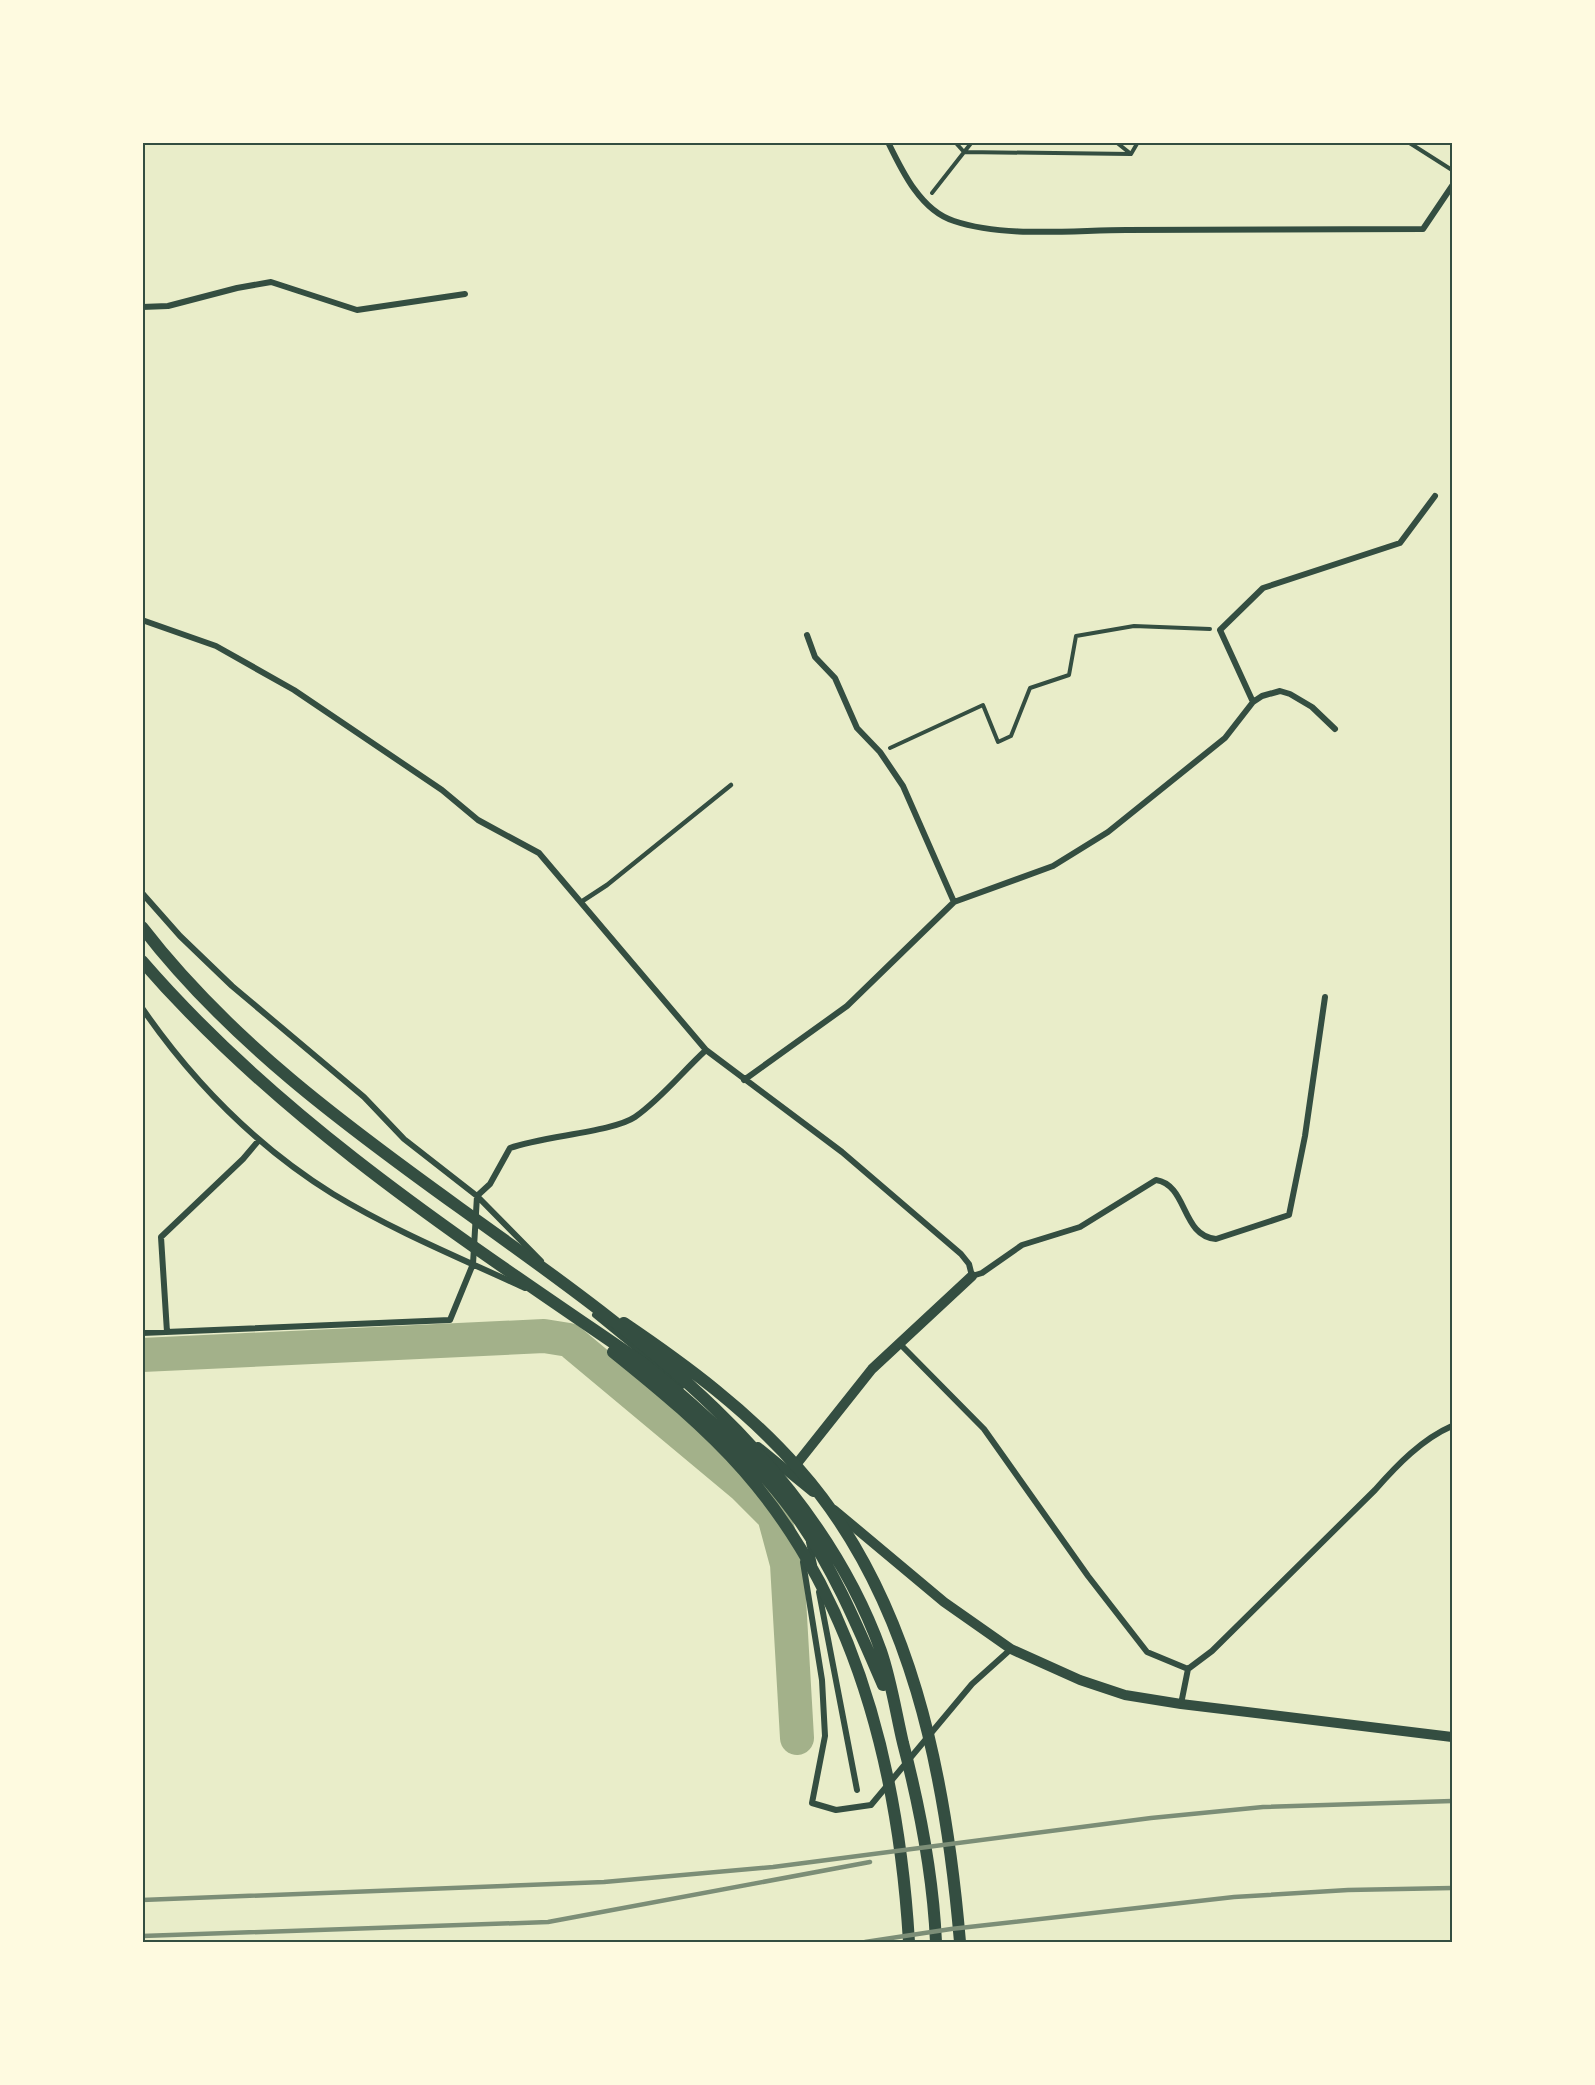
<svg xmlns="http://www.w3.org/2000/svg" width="1595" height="2085" font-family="'Work Sans',sans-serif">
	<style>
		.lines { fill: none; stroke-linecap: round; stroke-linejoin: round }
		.river { stroke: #a3b18a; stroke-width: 34 }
		.path { stroke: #344e41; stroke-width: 4 }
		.service { stroke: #344e41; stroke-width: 4.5 }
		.minor { stroke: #344e41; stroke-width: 6 }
		.tertiary { stroke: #344e41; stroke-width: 10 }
		.secondary { stroke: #344e41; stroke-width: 12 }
		.rail { stroke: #7c8e77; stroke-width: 4.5 }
		.neatline { fill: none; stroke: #344e41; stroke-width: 2 }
	</style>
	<rect width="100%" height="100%" fill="#e9edc9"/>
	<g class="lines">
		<path class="river" d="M142 1355 544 1336 569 1340 744 1486 774 1516 787 1564 797 1738"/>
		<path class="path" d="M955 142 964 152 1131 154
			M1116 142 1131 154 1138 142
			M1408 142 1452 170
			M932 193 972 142
			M890 748 983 705 998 742 1011 736 1030 688 1069 675 1076 636 1134 626 1210 629"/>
		<path class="service" d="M581 902 607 885 731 785"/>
		<path class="minor" d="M888 142C902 171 921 211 954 221 1004 238 1074 230 1126 230 1225 229 1324 230 1423 229L1452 186
			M142 307 168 306 237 288 271 282 357 310 465 294
			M142 620 216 646 294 690 442 790 478 820 539 853 706 1050 842 1152 961 1254 969 1264 972 1276 982 1273 1022 1245 1080 1227 1156 1180C1188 1185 1181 1236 1216 1239L1289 1215 1305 1136 1325 997
			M807 635 815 657 835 678 857 728 880 752 903 786 954 902
			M1253 702 1220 630 1263 588 1400 543 1435 496
			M142 893 180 936 232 986 364 1097 404 1139 477 1196 541 1261
			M142 1008C193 1082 256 1146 333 1194 394 1231 460 1258 525 1288
			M744 1080 847 1006 954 902 1053 866 1108 832 1225 738 1253 702 1262 696 1280 691 1290 694 1312 707 1335 729
			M595 1315 650 1360
			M167 1332 161 1237 243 1159 259 1140
			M142 1333 450 1320 473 1264 477 1196 490 1184 510 1148C542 1136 613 1132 635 1117 661 1099 683 1071 706 1050
			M900 1344 984 1429 1088 1576 1147 1652 1188 1669
			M809 1542 814 1565
			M803 1562 822 1680 825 1736 812 1803 836 1810 871 1805 972 1684 1011 1649
			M819 1592 857 1790
			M1181 1704 1188 1669 1212 1651 1375 1490C1397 1465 1422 1439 1452 1426"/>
		<path class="tertiary" d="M650 1360 680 1385
			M758 1447 813 1492
			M791 1471 872 1369 972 1276
			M834 1510 944 1602 1011 1649 1080 1680 1125 1695 1181 1704 1452 1737"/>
		<path class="secondary" d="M142 927C229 1040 346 1126 460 1208 624 1326 810 1453 881 1651 891 1680 896 1713 903 1743 920 1808 933 1876 936 1942
			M142 961C283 1124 468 1243 644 1364 699 1408 760 1464 801 1523 835 1572 859 1630 883 1685
			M624 1323C686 1365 748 1411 798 1468 912 1596 946 1777 960 1942
			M613 1352C659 1389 705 1427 744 1471 857 1600 899 1775 909 1942"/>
		<path class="rail" d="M142 1900 604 1882 773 1867 1151 1818 1263 1807 1452 1801
			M142 1936 548 1922 870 1862
			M865 1942 951 1929 1234 1897 1348 1890 1452 1888"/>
	</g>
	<rect width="1595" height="2085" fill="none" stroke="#fefae0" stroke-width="288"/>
	<rect x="144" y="144" width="1307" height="1797" class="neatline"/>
</svg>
